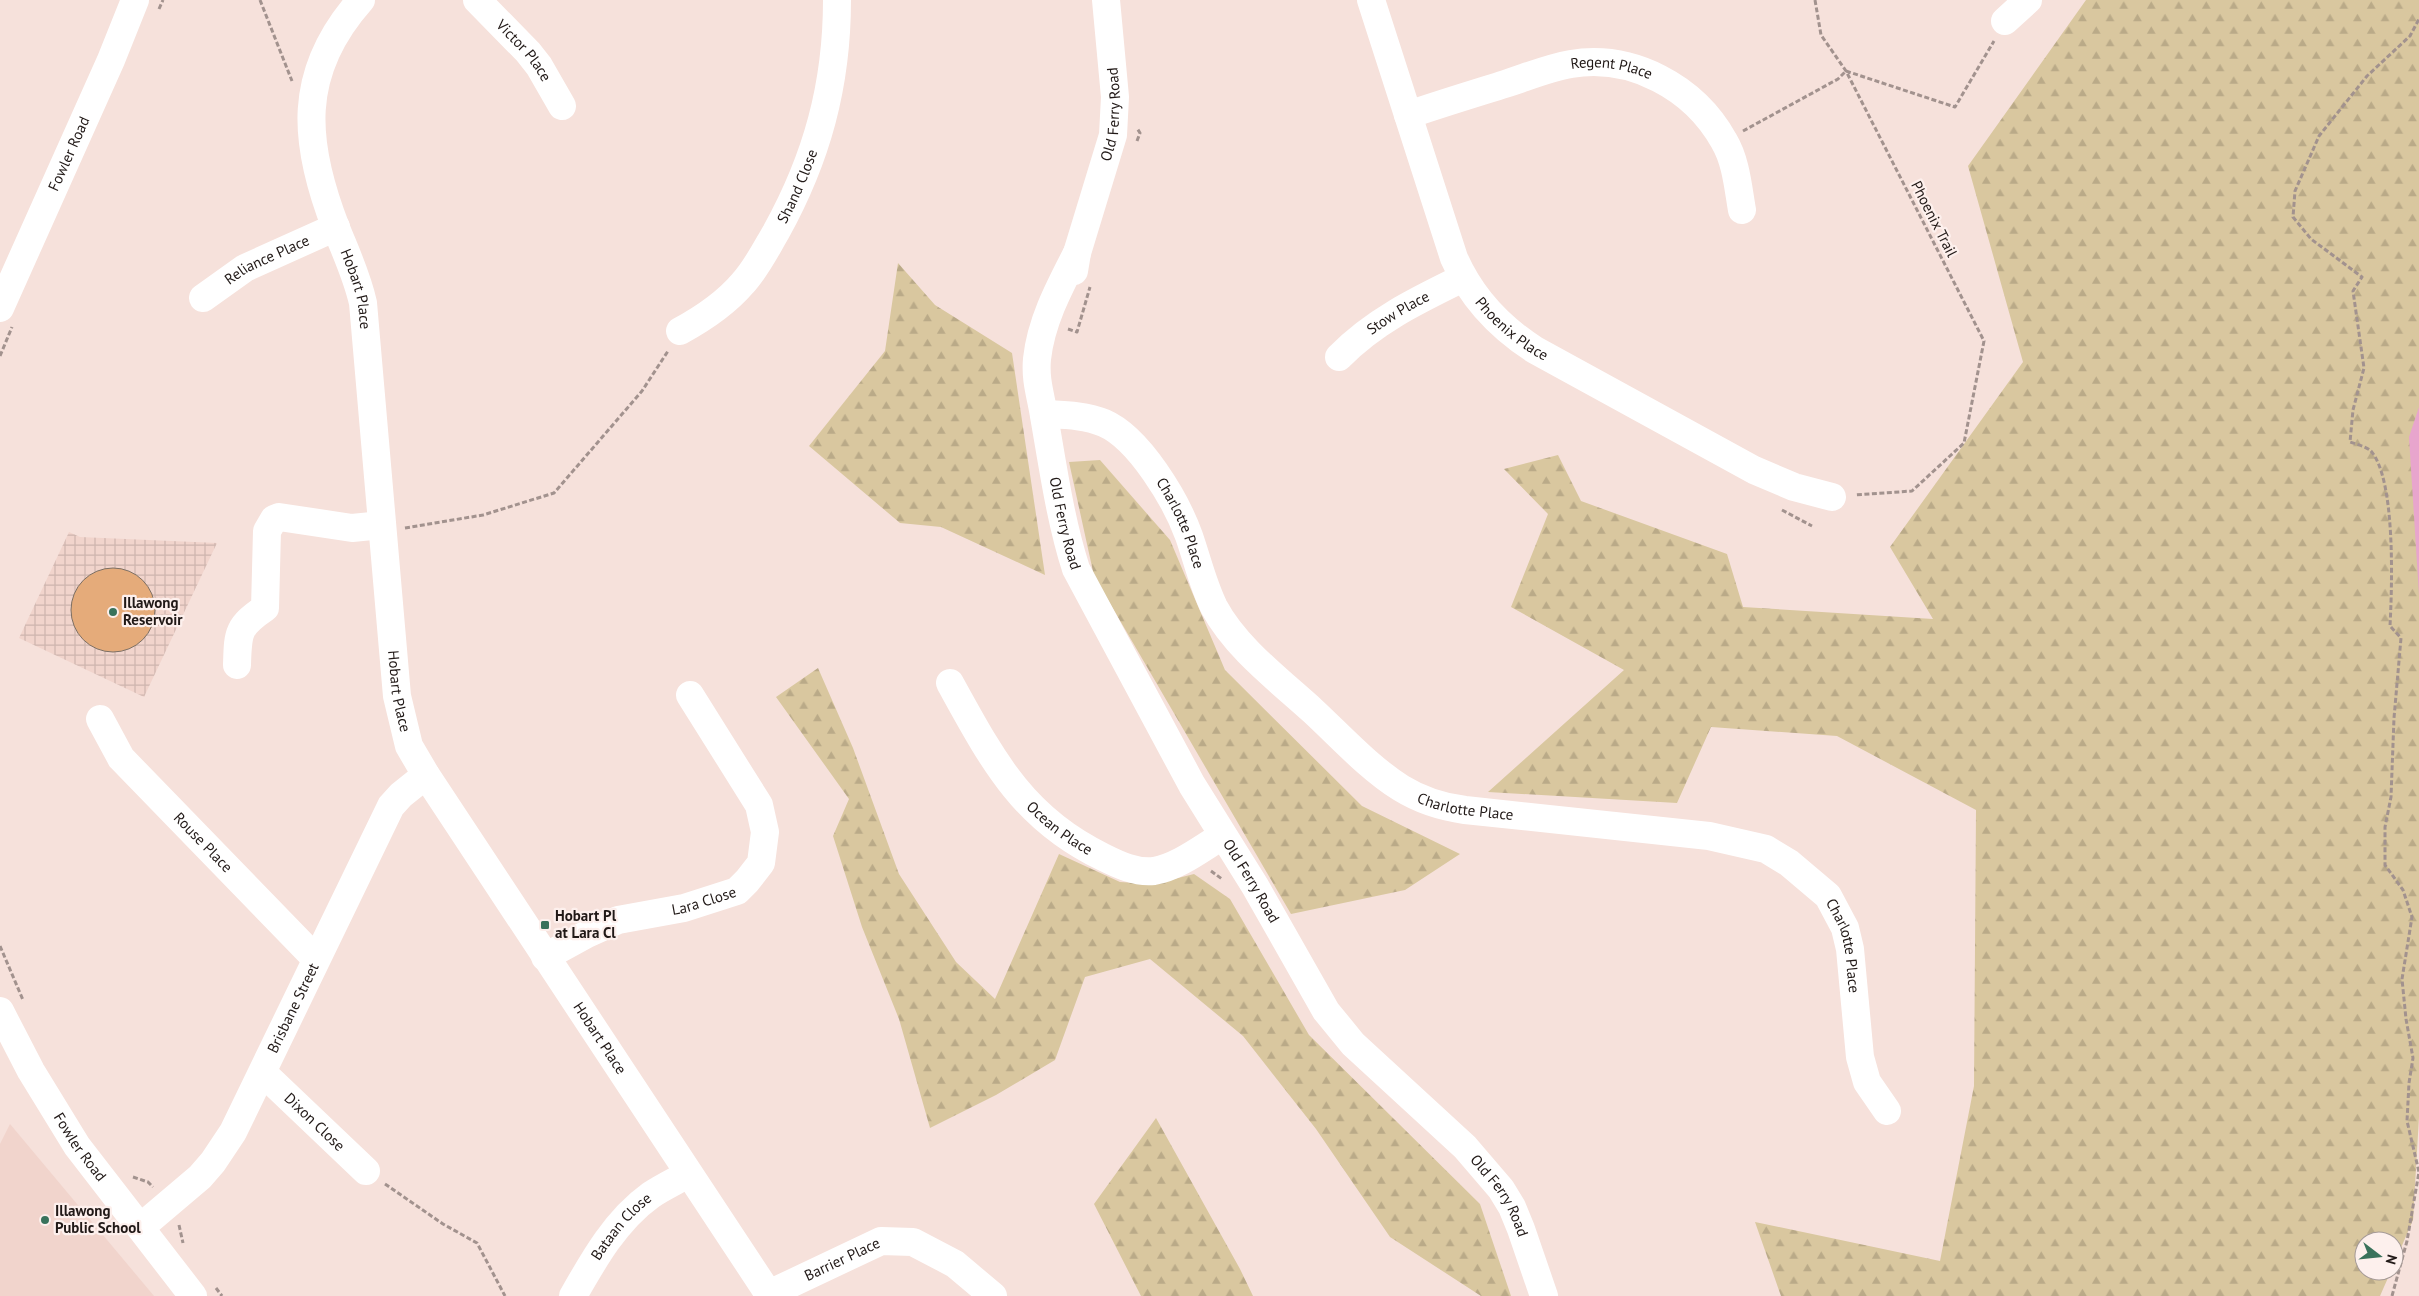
<svg xmlns="http://www.w3.org/2000/svg" width="2419" height="1296" font-family="'PT Sans',sans-serif">
	<style>
		.built { fill: #f1d4cc }
		.industrial { fill: url(#industrial-grid) }
		.forest { fill: url(#forest-firs) }
		.water { fill: #e8a5cd }
		.building { fill: #e5ab7a; stroke: #7d6f63 }
		.lines { fill: none; stroke-linecap: round; stroke-linejoin: round }
		.path { stroke: #a2928e; stroke-width: 3; stroke-dasharray: 5 2.5; stroke-linecap: butt }
		.minor { stroke: #fff; stroke-width: 28 }
		.poi-dot { fill: #39725b; stroke: #fdf0ed; stroke-width: 2 }
		.labels { text-anchor: middle; stroke-width: 4.5; stroke-linejoin: round; paint-order: stroke }
		.street-label { font-size: 15px; fill: #211917; stroke: #fdf0ed }
		.poi-label { font-size: 15px; font-weight: bold; fill: #211917; stroke: #fdf0ed; text-anchor: start }
	</style>
	<defs>
		<pattern id="industrial-grid" width="8" height="8" patternUnits="userSpaceOnUse" patternTransform="scale(1.25)"><rect width="8" height="8" fill="#f1d4cc"/><path d="M0 4h8M4 0v8" fill="none" stroke="#ceb5ae"/></pattern>
		<pattern id="forest-firs" width="22" height="20" patternUnits="userSpaceOnUse" patternTransform="scale(1.25)"><rect width="22" height="20" fill="#d9c79f"/><path d="M5 1l3.5 6h-7zM16 11l3.5 6h-7z" fill="#baaa88"/></pattern>
	</defs>
	<rect width="100%" height="100%" fill="#f6e1db"/>
	<path class="built" d="M10 1124 154 1296H0V1144Z"/>
	<path class="industrial" d="M69 532 80 537 217 543 144 697 19 638Z"/>
	<path class="forest" d="M2086 0H2419V1117L2413 1220 2394 1264V1241H2364V1271H2391L2380 1296H1781L1755 1222 1940 1261 1974 1086 1976 810 1837 736 1711 727 1677 803 1488 792 1624 670 1511 607 1548 514 1504 469 1558 455 1581 501 1727 554 1743 607 1933 619 1890 547 2023 362 1968 166Z
		M898 263 935 305 1012 353 1045 575 941 527 900 523 809 446 885 351Z
		M1100 460 1170 540 1225 670 1362 806 1460 854 1405 890 1291 914 1094 576 1069 462Z
		M818 668 853 748 899 874 956 962 995 999 1059 854 1120 882 1154 884 1194 874 1230 899 1309 1035 1480 1204 1511 1296H1481L1390 1237 1316 1129 1243 1036 1150 959 1085 977 1055 1060 996 1095 930 1128 899 1019 862 927 833 836 849 799 776 697Z
		M1156 1118 1240 1269 1253 1296H1141L1094 1204Z"/>
	<path class="water" d="M2419 407V595L2409 437Z"/>
	<path class="building" d="M71 610a42 42 0 1 1 84 0a42 42 0 1 1-84 0Z"/>
	<g class="lines">
		<path class="path" d="M260 0 292 81
			M1815 0 1821 35 1846 71 1984 341 1964 443 1912 491 1855 495
			M159 9 163 0
			M1846 71 1955 107 1994 41
			M1743 131 1838 79 1846 71
			M1137 141 1140 133 1137 128
			M1068 329 1077 332 1090 287
			M0 356 12 327
			M1782 510 1812 526
			M405 528 483 515 554 493 642 391 668 351
			M1211 871 1222 879
			M0 946 23 1000
			M133 1177 148 1182 153 1187
			M385 1184 443 1224 477 1243 505 1296
			M179 1225 183 1243
			M216 1288 222 1296
			M2392 1296 2407 1241 2419 1172 2407 1121 2409 1083 2413 1058 2406 1019 2402 979 2412 917 2403 890 2385 865V827L2391 797 2394 718 2401 638 2390 626C2392 588 2396 480 2371 451 2367 447 2356 444 2350 442L2353 410 2364 368 2353 291 2362 277 2311 239 2293 217 2295 191 2319 136 2367 76 2410 36 2419 19"/>
		<g class="minor">
			<path id="s1" d="M361 0C296 73 303 143 336 228 346 253 357 276 363 303L397 696 409 746 426 775 770 1296"/>
			<path id="s2" d="M477 0 528 52 539 66 562 106"/>
			<path id="s3" d="M1371 0 1454 258C1471 297 1499 327 1535 350L1754 470 1794 487 1832 497"/>
			<path d="M2005 21 2028 0"/>
			<path id="s4" d="M1408 115C1440 104 1473 94 1505 84 1527 77 1548 68 1571 64 1632 54 1694 87 1724 141 1736 161 1738 187 1742 210"/>
			<path id="s5" d="M1077 253C1060 286 1041 321 1037 359 1035 381 1041 396 1044 416 1053 467 1060 519 1076 569L1192 785 1255 886 1326 1011 1353 1044 1465 1147 1501 1189 1512 1207 1521 1229 1544 1296"/>
			<path id="s6" d="M1074 271 1077 253 1113 135 1115 97 1106 0"/>
			<path id="s7" d="M203 298 245 268 336 227"/>
			<path id="s8" d="M0 308 111 60 135 0"/>
			<path id="s9" d="M680 331C704 318 725 304 743 283 756 269 766 249 776 232 817 158 837 85 837 0"/>
			<path id="s10" d="M1339 357C1374 321 1418 300 1463 278"/>
			<path id="s11" d="M1044 414C1064 415 1085 415 1104 423 1139 438 1176 500 1189 536 1197 559 1203 585 1214 607 1236 648 1279 680 1313 711 1341 737 1369 768 1401 788 1422 801 1442 807 1465 810L1709 836 1766 849 1789 863 1828 896 1845 928 1850 949 1860 1057 1867 1082 1887 1111"/>
			<path d="M237 665C238 633 237 627 265 608L267 531 274 519 279 517 352 528 382 525"/>
			<path id="s12" d="M950 683C992 759 1022 818 1103 857 1119 865 1136 873 1154 871 1178 867 1202 848 1222 836"/>
			<path id="s13" d="M100 719 121 758 316 959"/>
			<path id="s14" d="M545 957 587 934 618 920 684 908 737 891 747 881 761 863 765 832 759 805 690 695"/>
			<path id="s15" d="M0 1011 31 1071 77 1146 193 1296"/>
			<path id="s16" d="M263 1073 366 1171"/>
			<path id="s17" d="M141 1227 200 1177 213 1162 233 1132 391 806 401 795 426 775"/>
			<path id="s18" d="M769 1294 881 1241 913 1242 955 1264 993 1296"/>
			<path id="s19" d="M573 1296C594 1259 616 1220 651 1195 663 1187 676 1181 688 1174"/>
		</g>
	</g>
	<g class="poi-dot">
		<circle cx="113" cy="612" r="5"/>
		<rect x="540" y="920" width="10" height="10" rx="2.5"/>
		<circle cx="45" cy="1220" r="5"/>
	</g>
	<g class="labels">
		<g class="street-label">
			<text dy="5" stroke="none"><textPath href="#s2" startOffset="69">Victor Place</textPath></text>
			<text dy="5" stroke="none"><textPath href="#s4" startOffset="212">Regent Place</textPath></text>
			<text dy="5" stroke="none"><textPath href="#s6" startOffset="162">Old Ferry Road</textPath></text>
			<text dy="5" stroke="none"><textPath href="#s8" startOffset="169">Fowler Road</textPath></text>
			<text dy="5" stroke="none"><textPath href="#s9" startOffset="191">Shand Close</textPath></text>
			<text transform="translate(1934 219) rotate(63)" y="5">Phoenix Trail</text>
			<text dy="5" stroke="none"><textPath href="#s7" startOffset="75">Reliance Place</textPath></text>
			<text dy="5" stroke="none"><textPath href="#s1" startOffset="309">Hobart Place</textPath></text>
			<text dy="5" stroke="none"><textPath href="#s10" startOffset="74">Stow Place</textPath></text>
			<text dy="5" stroke="none"><textPath href="#s3" startOffset="364">Phoenix Place</textPath></text>
			<text dy="5" stroke="none"><textPath href="#s5" startOffset="281">Old Ferry Road</textPath></text>
			<text dy="5" stroke="none"><textPath href="#s11" startOffset="190">Charlotte Place</textPath></text>
			<text dy="5" stroke="none"><textPath href="#s1" startOffset="714">Hobart Place</textPath></text>
			<text dy="5" stroke="none"><textPath href="#s11" startOffset="610">Charlotte Place</textPath></text>
			<text dy="5" stroke="none"><textPath href="#s12" startOffset="184">Ocean Place</textPath></text>
			<text dy="5" stroke="none"><textPath href="#s13" startOffset="162">Rouse Place</textPath></text>
			<text dy="5" stroke="none"><textPath href="#s5" startOffset="686">Old Ferry Road</textPath></text>
			<text dy="5" stroke="none"><textPath href="#s14" startOffset="170">Lara Close</textPath></text>
			<text dy="5" stroke="none"><textPath href="#s11" startOffset="1045">Charlotte Place</textPath></text>
			<text dy="5" stroke="none"><textPath href="#s17" startOffset="271">Brisbane Street</textPath></text>
			<text dy="5" stroke="none"><textPath href="#s1" startOffset="1119">Hobart Place</textPath></text>
			<text dy="5" stroke="none"><textPath href="#s16" startOffset="71">Dixon Close</textPath></text>
			<text dy="5" stroke="none"><textPath href="#s15" startOffset="158">Fowler Road</textPath></text>
			<text dy="5" stroke="none"><textPath href="#s5" startOffset="1091">Old Ferry Road</textPath></text>
			<text dy="5" stroke="none"><textPath href="#s19" startOffset="85">Bataan Close</textPath></text>
			<text dy="5" stroke="none"><textPath href="#s18" startOffset="81">Barrier Place</textPath></text>
		</g>
		<g class="poi-label">
			<text x="123" y="608">Illawong<tspan x="123" dy="17">Reservoir</tspan></text>
			<text x="555" y="921">Hobart Pl<tspan x="555" dy="17">at Lara Cl</tspan></text>
			<text x="55" y="1216">Illawong<tspan x="55" dy="17">Public School</tspan></text>
		</g>
	</g>
	<g transform="translate(2379 1256) rotate(106)"><circle r="24" fill="#fdf0ed" stroke="#a59a97"/>
	<path d="M0-4L9 19L0 12L-9 19Z" fill="#39725b"/>
	<text y="-8" font-size="14" font-weight="bold" text-anchor="middle" fill="#211917">N</text>
	</g>
</svg>
